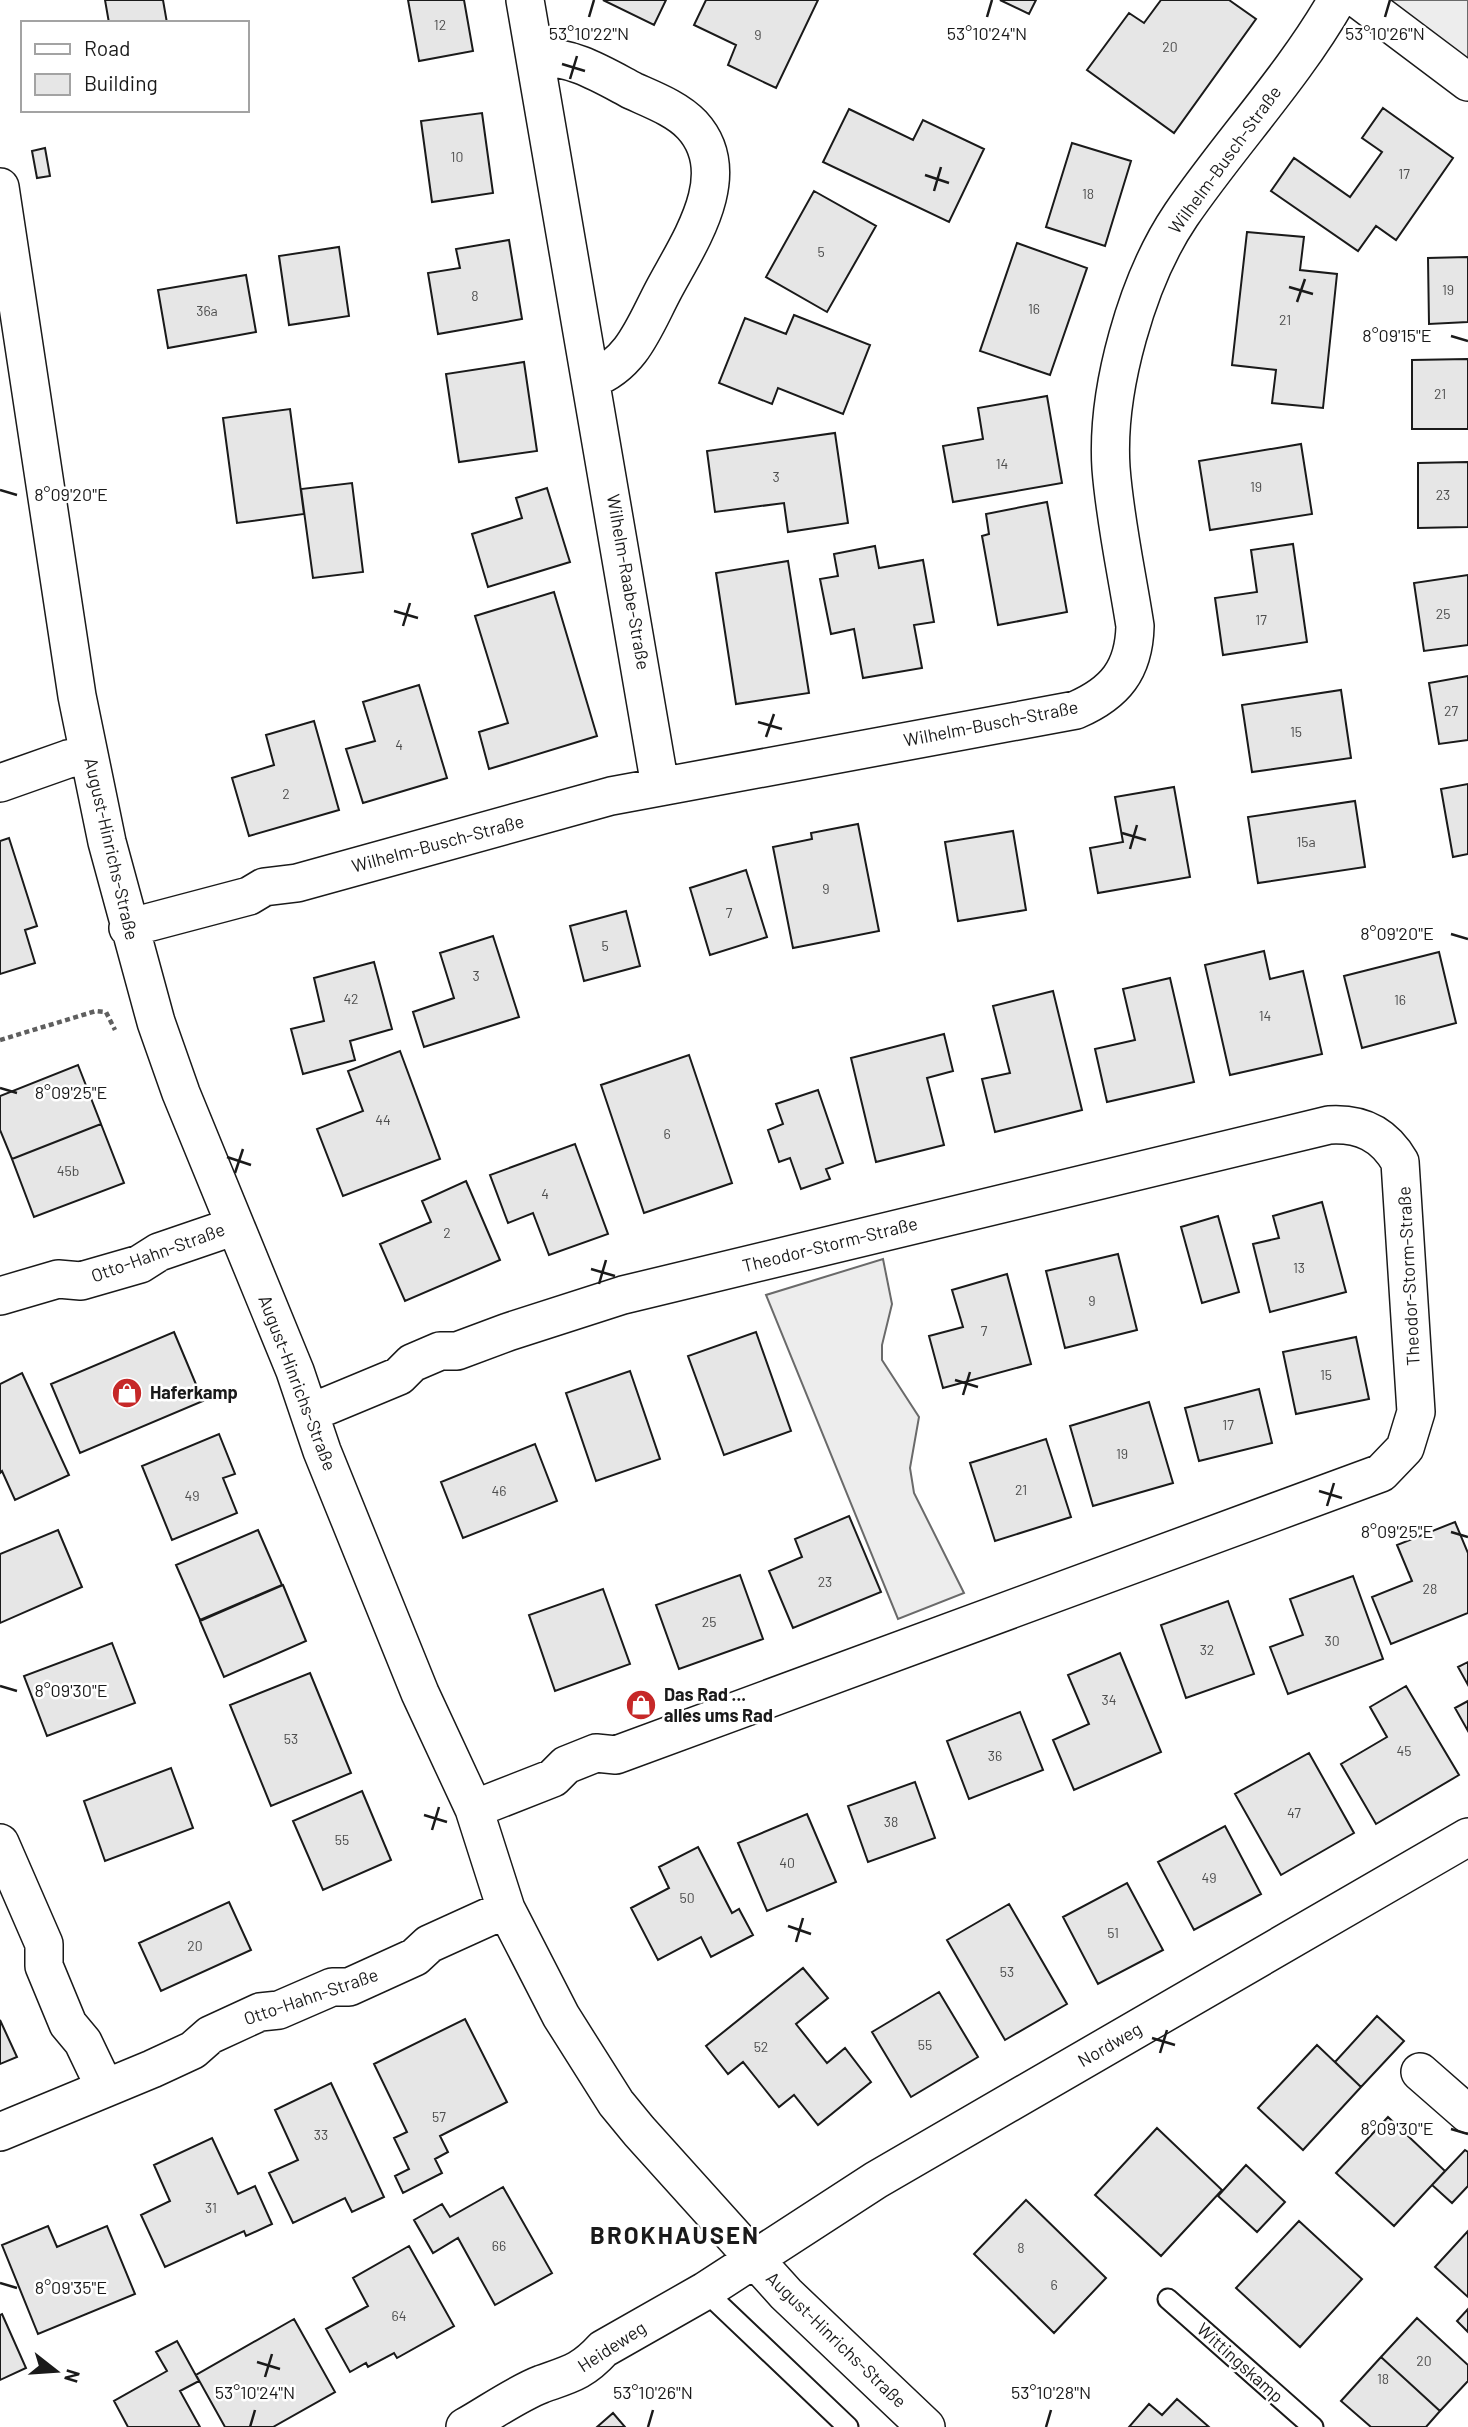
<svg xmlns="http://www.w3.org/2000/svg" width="1468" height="2427" font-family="Barlow,sans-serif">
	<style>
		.built { fill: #ededed; stroke: #6a6a6a; stroke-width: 2 }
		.building { fill: #e6e6e6; stroke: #1a1a1a; stroke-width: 2 }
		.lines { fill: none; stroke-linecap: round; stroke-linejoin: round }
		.service-casing { stroke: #1a1a1a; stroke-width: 23 }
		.minor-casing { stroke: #1a1a1a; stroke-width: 40 }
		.path { stroke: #5f5f5f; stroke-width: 4.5; stroke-dasharray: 5 3.5; stroke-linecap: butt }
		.service { stroke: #fff; stroke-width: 19 }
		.minor { stroke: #fff; stroke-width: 37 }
		.ticks { fill: none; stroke: #1a1a1a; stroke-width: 2.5 }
		.labels { text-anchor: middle; stroke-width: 5; stroke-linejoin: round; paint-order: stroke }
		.number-label { font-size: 14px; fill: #4d4d4d }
		.street-label { font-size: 18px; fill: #1a1a1a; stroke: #fff }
		.poi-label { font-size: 18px; font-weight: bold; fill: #1a1a1a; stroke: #fff; text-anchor: start }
		.district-label { font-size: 24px; font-weight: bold; letter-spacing: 2px; fill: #1a1a1a; stroke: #fff }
		.ticks-label { font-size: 18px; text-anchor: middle; fill: #1a1a1a; stroke: #fff; stroke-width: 5; stroke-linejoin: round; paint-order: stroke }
	</style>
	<rect width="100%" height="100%" fill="#fff"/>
	<path class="built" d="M1355 0H1468V65Z
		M883 1259 892 1304 882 1345V1360L919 1417 910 1468 914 1493 964 1593 898 1619 766 1295Z"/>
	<path class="building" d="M105 0H163L167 23H109Z
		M408 0H464L473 51 419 61Z
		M603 0H666L654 25Z
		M706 0H818L776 88 728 65 736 45 694 25Z
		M1000 0H1036L1029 14Z
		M1161 0H1229L1256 19 1174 133 1087 70 1129 13 1144 23Z
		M1383 108 1453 158 1396 240 1376 226 1358 251 1271 191 1294 158 1350 197 1382 152 1362 138Z
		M849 109 913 140 923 120 984 149 949 222 823 162Z
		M482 113 493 193 432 202 421 121Z
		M1072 143 1131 161 1105 246 1046 227Z
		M45 148 50 176 37 178 32 151Z
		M814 191 876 226 827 312 766 277Z
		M1247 232 1304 237 1300 270 1337 274 1323 408 1272 403 1276 370 1232 365Z
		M509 240 522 319 438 334 428 273 460 268 456 249Z
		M1017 243 1087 268 1050 375 980 351Z
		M339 247 349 316 289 325 279 256Z
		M1468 257V322L1429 324 1428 258Z
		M246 275 256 332 168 348 158 290Z
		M794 315 870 345 843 414 778 388 772 404 719 383 745 318 786 334Z
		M1468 359V429H1412V360Z
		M524 362 537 451 459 462 446 374Z
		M1047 396 1062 483 953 502 943 446 983 439 978 408Z
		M290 409 304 514 237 523 223 418Z
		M835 433 848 523 788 532 784 503 715 512 707 451Z
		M1301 444 1312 514 1210 530 1199 461Z
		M1468 462V527L1418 528V463Z
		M352 483 363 572 313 578 301 489Z
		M547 488 570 562 488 587 472 534 522 518 516 498Z
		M1047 502 1067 612 998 625 982 536 989 534 986 514Z
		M1293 544 1307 642 1223 655 1215 598 1257 592 1251 550Z
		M875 546 879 568 923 560 934 622 914 625 922 668 863 678 854 629 831 634 820 579 838 576 834 554Z
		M788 561 809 693 736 704 716 573Z
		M1468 575V645L1424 651 1414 583Z
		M554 592 597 736 489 769 479 732 508 723 475 616Z
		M1468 676V740L1439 744 1429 683Z
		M419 685 447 778 363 803 346 749 375 741 363 702Z
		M1341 690 1351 758 1252 772 1242 705Z
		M314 721 339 810 249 836 232 778 274 765 266 735Z
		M1468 784V854L1453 857 1441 789Z
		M1174 787 1190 877 1098 893 1090 848 1123 842 1115 797Z
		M1355 801 1365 867 1258 883 1248 817Z
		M858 824 879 931 793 948 773 847 812 839 811 833Z
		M1013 831 1026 910 958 921 945 842Z
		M9 838 37 926 25 930 35 963 0 974V841Z
		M746 870 767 937 710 955 690 888Z
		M626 911 640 966 584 981 570 926Z
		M493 936 519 1017 424 1047 413 1012 454 998 440 953Z
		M1264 951 1270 979 1303 971 1322 1054 1230 1075 1205 965Z
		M1439 952 1456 1023 1362 1048 1344 976Z
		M374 962 392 1029 350 1041 355 1060 303 1074 291 1029 324 1021 314 978Z
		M1170 978 1194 1082 1107 1102 1095 1049 1135 1040 1123 989Z
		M1053 991 1082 1110 995 1132 982 1079 1010 1073 993 1006Z
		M944 1034 953 1071 927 1078 944 1145 876 1162 851 1058Z
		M400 1051 440 1159 343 1196 317 1129 363 1111 348 1071Z
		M689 1055 732 1183 644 1213 601 1085Z
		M78 1065 101 1124 12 1159 0 1130V1096Z
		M818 1090 843 1163 826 1169 830 1179 801 1189 790 1158 779 1162 768 1130 783 1124 776 1104Z
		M101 1124 124 1183 34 1217 12 1159Z
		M575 1144 608 1234 549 1255 533 1213 508 1223 490 1175Z
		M466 1181 500 1260 405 1301 380 1244 431 1222 422 1201Z
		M1322 1202 1346 1292 1270 1312 1253 1244 1279 1238 1273 1216Z
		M1218 1216 1239 1292 1202 1303 1181 1227Z
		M1118 1254 1137 1330 1065 1348 1046 1271Z
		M1007 1274 1031 1364 943 1388 929 1336 963 1327 952 1290Z
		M174 1332 203 1401 80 1453 51 1384Z
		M756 1332 791 1431 724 1455 688 1356Z
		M1356 1337 1369 1399 1296 1414 1283 1352Z
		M630 1371 660 1459 596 1481 566 1393Z
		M22 1373 69 1475 15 1500 2 1471 0 1473V1384Z
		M1259 1389 1272 1443 1199 1461 1185 1408Z
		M1149 1402 1173 1483 1093 1506 1070 1426Z
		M219 1434 235 1474 223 1478 237 1513 172 1540 142 1466Z
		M1046 1439 1071 1517 995 1541 970 1463Z
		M535 1444 557 1501 463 1538 441 1482Z
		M849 1516 881 1592 793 1628 769 1571 802 1557 795 1539Z
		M1455 1522 1468 1553V1613L1391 1644 1372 1597 1412 1581 1397 1545Z
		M58 1530 82 1587 0 1623V1554Z
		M258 1530 282 1585 200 1620 176 1565Z
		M740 1575 763 1639 679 1669 656 1605Z
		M1353 1576 1383 1659 1288 1694 1270 1647 1303 1635 1290 1599Z
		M283 1585 306 1641 224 1677 200 1621Z
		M603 1589 630 1664 555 1691 529 1615Z
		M1228 1601 1254 1674 1186 1698 1161 1625Z
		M112 1643 135 1703 47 1736 24 1676Z
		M1120 1653 1161 1752 1074 1790 1053 1740 1089 1724 1068 1675Z
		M1468 1662V1685L1458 1667Z
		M310 1673 351 1773 271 1806 230 1705Z
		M1406 1686 1459 1775 1376 1824 1341 1764 1387 1737 1370 1707Z
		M1468 1701V1731L1455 1708Z
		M1020 1712 1043 1770 969 1799 947 1741Z
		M1309 1753 1354 1833 1281 1875 1235 1794Z
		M171 1768 193 1828 105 1861 84 1801Z
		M915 1782 935 1838 868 1862 848 1806Z
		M362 1791 391 1860 323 1890 293 1821Z
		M807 1814 836 1882 767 1911 738 1843Z
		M1225 1826 1261 1894 1194 1930 1158 1862Z
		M698 1847 732 1913 739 1909 753 1935 711 1957 701 1937 658 1960 631 1908 669 1888 659 1867Z
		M1127 1883 1163 1950 1098 1984 1063 1917Z
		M229 1902 251 1950 161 1991 139 1943Z
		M1009 1904 1067 2004 1005 2040 947 1940Z
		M803 1968 828 1998 796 2024 827 2063 845 2048 871 2082 818 2125 794 2095 779 2107 743 2062 728 2074 706 2046Z
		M939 1992 978 2057 911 2097 872 2032Z
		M1377 2016 1404 2041 1361 2087 1335 2062Z
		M465 2019 507 2102 440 2136 448 2152 435 2159 442 2173 403 2193 395 2176 409 2169 394 2138 407 2132 374 2064Z
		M0 2020 17 2057 0 2064Z
		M1317 2045 1361 2087 1303 2150 1258 2108Z
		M331 2083 384 2197 352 2212 345 2198 293 2223 269 2173 298 2160 275 2110Z
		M1388 2117 1445 2171 1394 2226 1336 2173Z
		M1157 2128 1222 2190 1161 2256 1095 2195Z
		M212 2138 238 2194 255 2186 272 2224 246 2236 244 2231 165 2267 141 2215 170 2201 154 2165Z
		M1465 2150 1468 2152V2186L1452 2203 1432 2185Z
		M1246 2165 1285 2202 1257 2232 1218 2196Z
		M503 2187 552 2273 495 2305 458 2238 433 2253 414 2220 442 2204 450 2217Z
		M1026 2200 1106 2278 1054 2333 974 2254Z
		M1299 2221 1362 2279 1300 2347 1236 2288Z
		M48 2226 57 2247 107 2226 135 2294 38 2334 2 2245Z
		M1468 2231V2297L1435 2267Z
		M409 2246 454 2326 397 2358 394 2353 368 2367 366 2363 350 2372 326 2329 368 2306 353 2278Z
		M1468 2309V2332L1457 2321Z
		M2 2314 26 2368 0 2380V2315Z
		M1417 2318 1468 2365V2381L1440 2411 1381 2357Z
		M294 2319 335 2392 273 2427H225L196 2375Z
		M177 2341 199 2381 180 2391 200 2427H128L114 2401 167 2371 156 2352Z
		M1381 2357 1440 2411 1426 2427H1371L1341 2401Z
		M1177 2399 1209 2427H1129L1149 2404 1162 2415Z
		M613 2413 625 2427H597Z"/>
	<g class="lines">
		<g class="service-casing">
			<path id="service" d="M705 2291 848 2427
				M1168 2299 1313 2427"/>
		</g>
		<g class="minor-casing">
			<path id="minor" d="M525 0 660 786
				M1359 0 1468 82
				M535 56C574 57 599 73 633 91 653 100 677 109 692 125 738 175 687 245 663 291 644 327 632 364 592 379
				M0 187 77 696 107 842 156 1022 181 1093 295 1371 322 1451 420 1693 474 1809 506 1909 561 2016 616 2103 639 2131 786 2294 926 2427
				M0 783 68 759 89 755
				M128 928 249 896 264 887 297 883 611 796 1076 710C1115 693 1134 670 1135 626 1127 574 1115 521 1111 468 1106 390 1137 280 1181 215 1231 142 1293 77 1337 0
				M0 1296 58 1279 81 1281 140 1264 159 1252 235 1226
				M310 1413 399 1376 412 1363 440 1351H457L508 1332 623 1295 1329 1125C1361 1123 1384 1134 1400 1162L1416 1412 1405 1448 1381 1473 616 1755 596 1753 566 1765 553 1778 474 1809
				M0 1843 44 1944V1966L68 2024 83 2042 105 2088
				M1420 2072 1468 2114
				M0 2132 152 2069 193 2050 210 2035 260 2012 279 2010 332 1987H349L415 1957 429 1944 506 1909
				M465 2427C490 2413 516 2394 542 2384 570 2374 582 2372 603 2349L705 2291 876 2180 1468 1837"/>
		</g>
		<path class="path" d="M0 1040 96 1011 106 1012 115 1030"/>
		<use href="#service" class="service"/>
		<use href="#minor" class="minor"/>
	</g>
	<path class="ticks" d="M589 17 594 0M987 17 992 0M1385 17 1390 0M562 64 585 71M570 79 577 56M925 175 949 183M934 191 941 167M1289 287 1313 294M1297 302 1305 279M1451 336 1468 341M0 490 17 495M394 611 418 618M403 626 410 603M758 722 782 729M766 737 774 714M1122 833 1146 840M1130 849 1137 825M1451 934 1468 939M0 1088 17 1093M227 1157 251 1165M235 1173 243 1149M591 1269 615 1276M599 1284 606 1260M955 1380 978 1387M963 1395 970 1372M1319 1491 1342 1498M1327 1506 1334 1483M1451 1532 1468 1537M0 1686 17 1691M424 1815 447 1822M432 1830 439 1807M788 1926 811 1934M796 1942 803 1918M1152 2038 1175 2045M1160 2053 1167 2030M1451 2129 1468 2134M0 2283 17 2288M257 2362 280 2369M265 2377 272 2354M250 2427 255 2410M648 2427 653 2410M1046 2427 1051 2410"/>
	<defs>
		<g id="shop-disc" transform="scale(1.575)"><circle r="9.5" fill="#c62828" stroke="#fff"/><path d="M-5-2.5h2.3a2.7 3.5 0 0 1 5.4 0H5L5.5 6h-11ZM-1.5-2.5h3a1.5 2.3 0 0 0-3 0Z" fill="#fff"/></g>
	</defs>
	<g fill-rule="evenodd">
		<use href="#shop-disc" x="127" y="1393"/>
		<use href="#shop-disc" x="641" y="1705"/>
	</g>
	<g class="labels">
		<g class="number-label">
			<text x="440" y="30">12</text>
			<text x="758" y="40">9</text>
			<text x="1170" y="52">20</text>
			<text x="457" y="162">10</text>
			<text x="1404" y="179">17</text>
			<text x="1088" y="199">18</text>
			<text x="821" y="257">5</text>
			<text x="1448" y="295">19</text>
			<text x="475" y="301">8</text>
			<text x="1034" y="314">16</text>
			<text x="207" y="316">36a</text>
			<text x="1285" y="325">21</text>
			<text x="1440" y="399">21</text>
			<text x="1002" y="469">14</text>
			<text x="776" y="482">3</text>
			<text x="1256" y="492">19</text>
			<text x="1443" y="500">23</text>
			<text x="1443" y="619">25</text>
			<text x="1261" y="625">17</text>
			<text x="1451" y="716">27</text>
			<text x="1296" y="737">15</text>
			<text x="399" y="750">4</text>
			<text x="286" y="799">2</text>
			<text x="1306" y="847">15a</text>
			<text x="826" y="894">9</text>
			<text x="729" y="918">7</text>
			<text x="605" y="951">5</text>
			<text x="476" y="981">3</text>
			<text x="351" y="1004">42</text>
			<text x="1400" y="1005">16</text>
			<text x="1265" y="1021">14</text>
			<text x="383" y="1125">44</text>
			<text x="667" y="1139">6</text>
			<text x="68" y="1176">45b</text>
			<text x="545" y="1199">4</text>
			<text x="447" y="1238">2</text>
			<text x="1299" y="1273">13</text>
			<text x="1092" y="1306">9</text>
			<text x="984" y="1336">7</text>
			<text x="1326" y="1380">15</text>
			<text x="1228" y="1430">17</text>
			<text x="1122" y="1459">19</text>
			<text x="1021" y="1495">21</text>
			<text x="499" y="1496">46</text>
			<text x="192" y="1501">49</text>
			<text x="825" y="1587">23</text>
			<text x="1430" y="1594">28</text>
			<text x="709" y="1627">25</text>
			<text x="1332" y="1646">30</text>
			<text x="1207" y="1655">32</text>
			<text x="1109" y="1705">34</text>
			<text x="291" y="1744">53</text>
			<text x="1404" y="1756">45</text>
			<text x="995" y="1761">36</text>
			<text x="1294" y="1818">47</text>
			<text x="891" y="1827">38</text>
			<text x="342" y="1845">55</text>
			<text x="787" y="1868">40</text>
			<text x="1209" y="1883">49</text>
			<text x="687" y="1903">50</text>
			<text x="1113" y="1938">51</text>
			<text x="195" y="1951">20</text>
			<text x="1007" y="1977">53</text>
			<text x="925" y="2050">55</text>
			<text x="761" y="2052">52</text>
			<text x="439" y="2122">57</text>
			<text x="321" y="2140">33</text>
			<text x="211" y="2213">31</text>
			<text x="499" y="2251">66</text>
			<text x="1021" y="2253">8</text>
			<text x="1054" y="2290">6</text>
			<text x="399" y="2321">64</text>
			<text x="1424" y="2366">20</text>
			<text x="1383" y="2384">18</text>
		</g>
		<g class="street-label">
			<text transform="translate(1225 160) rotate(-54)" y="6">Wilhelm-Busch-Straße</text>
			<text transform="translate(628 582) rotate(80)" y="6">Wilhelm-Raabe-Straße</text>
			<text transform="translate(991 724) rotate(-11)" y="6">Wilhelm-Busch-Straße</text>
			<text transform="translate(438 844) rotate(-15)" y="6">Wilhelm-Busch-Straße</text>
			<text transform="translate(111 849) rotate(77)" y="6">August-Hinrichs-Straße</text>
			<text transform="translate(830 1245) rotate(-14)" y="6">Theodor-Storm-Straße</text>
			<text transform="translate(158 1253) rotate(-20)" y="6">Otto-Hahn-Straße</text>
			<text transform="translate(1409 1276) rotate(-93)" y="6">Theodor-Storm-Straße</text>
			<text transform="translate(297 1383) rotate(69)" y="6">August-Hinrichs-Straße</text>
			<text transform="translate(311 1997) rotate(-19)" y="6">Otto-Hahn-Straße</text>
			<text transform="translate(1110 2045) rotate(-30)" y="6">Nordweg</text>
			<text transform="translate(836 2340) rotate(44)" y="6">August-Hinrichs-Straße</text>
			<text transform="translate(612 2347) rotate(-33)" y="6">Heideweg</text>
			<text transform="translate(1240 2363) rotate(42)" y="6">Wittingskamp</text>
		</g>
		<g class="poi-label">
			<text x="150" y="1399">Haferkamp</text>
			<text x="664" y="1701">Das Rad ...<tspan x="664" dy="21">alles ums Rad</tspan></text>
		</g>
		<g class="district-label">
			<text x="675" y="2244">BROKHAUSEN</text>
		</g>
	</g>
	<g class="ticks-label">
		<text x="589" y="40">53°10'22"N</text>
		<text x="987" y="40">53°10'24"N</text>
		<text x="1385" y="40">53°10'26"N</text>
		<text x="1397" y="342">8°09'15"E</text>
		<text x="71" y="501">8°09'20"E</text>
		<text x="1397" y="940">8°09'20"E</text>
		<text x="71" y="1099">8°09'25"E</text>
		<text x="1397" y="1538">8°09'25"E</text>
		<text x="71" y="1697">8°09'30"E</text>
		<text x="1397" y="2135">8°09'30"E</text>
		<text x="71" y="2294">8°09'35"E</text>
		<text x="255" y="2399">53°10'24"N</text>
		<text x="653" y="2399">53°10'26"N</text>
		<text x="1051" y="2399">53°10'28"N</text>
	</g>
	<rect x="21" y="21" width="228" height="91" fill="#ffffff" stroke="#a3a3a3" stroke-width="2"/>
	<rect x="35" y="44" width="35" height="10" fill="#ffffff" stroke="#a3a3a3" stroke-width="2"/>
	<text x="84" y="56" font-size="21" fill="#1a1a1a">Road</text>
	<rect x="35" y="74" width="35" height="21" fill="#e6e6e6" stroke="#a3a3a3" stroke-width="2"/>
	<text x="84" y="91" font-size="21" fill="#1a1a1a">Building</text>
	<g transform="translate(56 2371) rotate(107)" stroke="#ffffff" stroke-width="5" paint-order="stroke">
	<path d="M0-5L12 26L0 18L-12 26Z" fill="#1a1a1a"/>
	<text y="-10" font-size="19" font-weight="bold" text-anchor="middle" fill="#1a1a1a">N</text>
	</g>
</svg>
